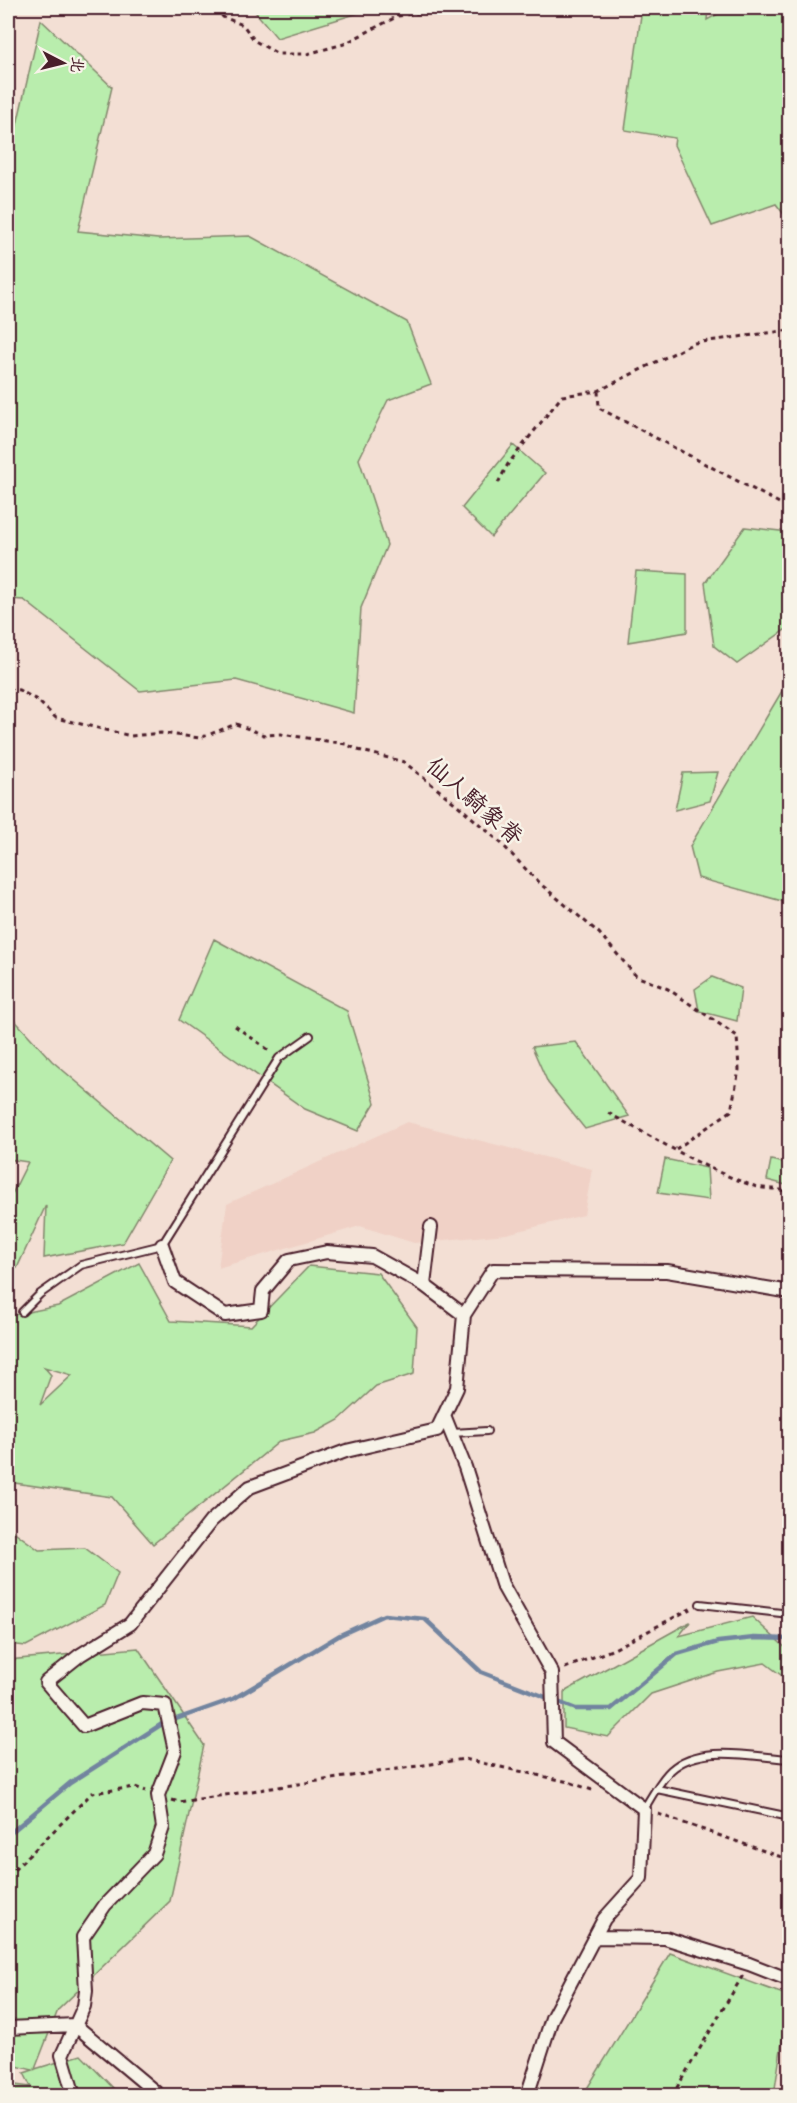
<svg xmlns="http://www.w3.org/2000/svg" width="797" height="2103" font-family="'Indie Flower','LXGW WenKai TC',sans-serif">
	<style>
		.built { fill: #f0d1c6 }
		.green { fill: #b9edad; stroke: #82866c; stroke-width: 1.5; fill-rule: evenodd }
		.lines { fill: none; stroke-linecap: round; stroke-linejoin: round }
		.stream { stroke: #72849f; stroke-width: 4.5 }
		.lane-casing { stroke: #4a1f2b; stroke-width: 10 }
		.street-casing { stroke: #4a1f2b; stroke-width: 16 }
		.path { stroke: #4a1f2b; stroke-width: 3; stroke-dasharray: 4.5 4.5; stroke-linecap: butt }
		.lane { stroke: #f7f3e8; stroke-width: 6 }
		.street { stroke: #f7f3e8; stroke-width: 12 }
		.labels { text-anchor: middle; stroke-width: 5; stroke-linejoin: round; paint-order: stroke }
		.street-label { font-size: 24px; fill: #4a1f2b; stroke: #f7f3e8 }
	</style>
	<rect width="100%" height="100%" fill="#f3dfd4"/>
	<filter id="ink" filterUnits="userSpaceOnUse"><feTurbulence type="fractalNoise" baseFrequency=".0167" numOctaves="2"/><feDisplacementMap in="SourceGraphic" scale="12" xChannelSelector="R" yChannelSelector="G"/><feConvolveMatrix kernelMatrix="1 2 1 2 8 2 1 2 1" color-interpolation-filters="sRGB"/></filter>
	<g filter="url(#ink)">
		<path class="built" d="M407 1122 592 1169 584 1215 506 1234 414 1243 360 1226 218 1268 227 1204Z"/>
		<path class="green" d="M252 8H375L277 38Z
			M642 8H708L707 20 729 8H789V221L776 204 712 226 674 145 675 138 625 130Z
			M41 20 112 87 78 231 158 239 250 236 407 322 431 384 388 400 359 459 387 545 361 608 354 713 236 680 140 691 24 600 8 599V164Z
			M513 445 545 473 491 537 462 508Z
			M745 527 789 532V627L737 664 714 646 705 583Z
			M636 571 687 574V632L628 642Z
			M789 689 790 884 782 901 698 878 690 846 782 691Z
			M718 772 710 801 675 810 683 773Z
			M214 939 347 1011 375 1103 358 1131 305 1109 179 1020Z
			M712 977 741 988 737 1021 699 1011 695 989Z
			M8 1013 52 1061 170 1161 123 1243 44 1258 46 1205 17 1268 8 1265V1202L28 1162 8 1159Z
			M576 1042 629 1116 585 1129 548 1083 532 1047Z
			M665 1159 707 1168 709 1200 658 1193Z
			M771 1160 789 1164 786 1185 767 1180Z
			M139 1263 171 1321 251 1326 309 1266 378 1273 417 1327 414 1374 376 1386 339 1420 315 1433 280 1441 153 1544 112 1497 8 1482V1402H10L8 1400V1316L58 1306ZM44 1367 72 1375 40 1405 51 1375Z
			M8 1507V1527L39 1550 85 1548 118 1573 105 1605 26 1646 8 1644Z
			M752 1617 789 1651V1681L765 1663 718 1672 651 1694 608 1737 564 1728V1692L690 1622 679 1636Z
			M138 1648 204 1745 170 1901 58 2010 35 2069 81 2055 120 2095H8V2084L31 2087 24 2073 33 2070 8 2064V1660Z
			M670 1953 789 1996 774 2095H583Z"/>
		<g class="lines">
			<path class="stream" d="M8 1835 70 1783 162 1724 233 1699 340 1635 384 1615 425 1619 481 1672 576 1709H611L677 1654 718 1642 754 1638 790 1639"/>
			<g class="lane-casing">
				<path id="lane" d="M22 1312 40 1294 81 1265 162 1245 279 1058 310 1036
					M452 1433 487 1431
					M700 1604 790 1614
					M657 1789 790 1817
					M644 1809C652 1796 660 1780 671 1770 700 1743 754 1757 790 1759"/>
			</g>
			<g class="street-casing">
				<path id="street" d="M431 1227 424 1285 464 1315
					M162 1245 175 1282 225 1315 261 1310 263 1291 289 1260 327 1252 372 1256 424 1285
					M444 1415 465 1467 502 1584 552 1673 554 1742 644 1809 641 1878 604 1919 552 2018 527 2096
					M595 1937 665 1938 749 1964 790 1980
					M8 2028 75 2025 160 2096
					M74 2096 62 2055 84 2006 86 1991 83 1937 105 1905 154 1854 163 1827 158 1795 175 1751 165 1705 142 1703 84 1726 46 1682 80 1655 130 1624 211 1521 250 1487 346 1451 437 1430 457 1388 464 1315 493 1270 667 1271 790 1292"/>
			</g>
			<path class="path" d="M216 8 223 17 243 25 255 41 278 54H307L344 44 398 16 451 8
				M598 391 599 408 785 506 790 544
				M498 483 508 464 562 396 598 391 694 343 790 330
				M785 506 790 498
				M8 689 19 690 37 700 56 718 131 736 161 733 200 738 236 724 264 735 281 734 346 744 358 750 404 762 461 808 501 843 538 882 599 933 636 976 668 989 737 1036 739 1070 731 1111 676 1149
				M235 1026 270 1051
				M608 1113C655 1138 703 1169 754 1186 766 1190 777 1187 790 1193
				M565 1668 614 1649 692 1608
				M172 1800 179 1802 464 1759 569 1782 595 1791
				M658 1814 790 1860
				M8 1876 92 1793 135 1787 146 1791
				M672 2096 743 1975"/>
			<use href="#lane" class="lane"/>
			<use href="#street" class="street"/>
		</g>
	</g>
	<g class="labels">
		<g class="street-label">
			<text transform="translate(475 801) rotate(41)" y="8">仙人騎象脊</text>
		</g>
	</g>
	<rect width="797" height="2103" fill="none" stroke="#f7f3e8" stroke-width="30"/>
	<rect x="15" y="15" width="767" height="2073" fill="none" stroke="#4a1f2b" stroke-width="2" filter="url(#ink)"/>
	<g transform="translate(63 63) rotate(97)" stroke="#f7f3e8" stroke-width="4.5" paint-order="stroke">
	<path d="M0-4.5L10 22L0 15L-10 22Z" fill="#4a1f2b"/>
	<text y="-9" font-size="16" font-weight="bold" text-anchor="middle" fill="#4a1f2b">北</text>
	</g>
</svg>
